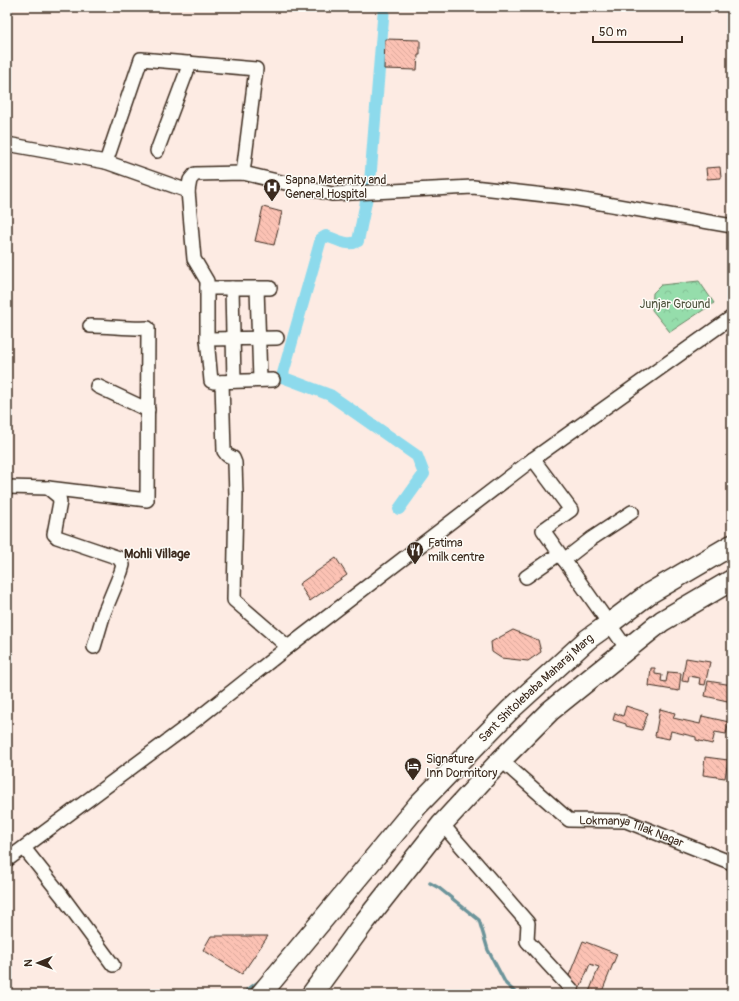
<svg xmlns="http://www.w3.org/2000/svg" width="739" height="1001" font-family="Pangolin,sans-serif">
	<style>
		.park { fill: url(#park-crowns); stroke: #688464 }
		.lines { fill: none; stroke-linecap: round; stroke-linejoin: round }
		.stream { stroke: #6c949a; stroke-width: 3.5 }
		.canal { stroke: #8ddaec; stroke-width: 12 }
		.building { fill: url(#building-back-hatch); stroke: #3b2a1e }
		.street-casing { stroke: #3b2a1e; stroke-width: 16 }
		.primary-casing { stroke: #3b2a1e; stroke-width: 23 }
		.street { stroke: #fdfcf7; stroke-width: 13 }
		.primary { stroke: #fdfcf7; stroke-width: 20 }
		.labels { text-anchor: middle; stroke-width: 3; stroke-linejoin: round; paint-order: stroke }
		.poi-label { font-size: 12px; fill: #3b2a1e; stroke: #fdfcf7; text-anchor: start }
		.park-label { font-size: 12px; fill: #525741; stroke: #fdfcf7 }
		.street-label { font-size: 12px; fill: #3b2a1e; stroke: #fdfcf7 }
		.neighbourhood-label { font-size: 13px; font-weight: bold; fill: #3b2a1e; stroke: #fdfcf7 }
	</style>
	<defs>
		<pattern id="park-crowns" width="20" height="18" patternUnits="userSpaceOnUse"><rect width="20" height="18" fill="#95ddab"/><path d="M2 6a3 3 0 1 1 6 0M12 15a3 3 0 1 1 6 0" fill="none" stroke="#81be93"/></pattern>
		<pattern id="building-back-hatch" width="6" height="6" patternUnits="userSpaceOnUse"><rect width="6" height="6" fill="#fcc2b4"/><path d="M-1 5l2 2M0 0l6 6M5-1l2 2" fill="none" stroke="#d9a79a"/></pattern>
	</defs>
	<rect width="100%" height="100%" fill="#fdebe3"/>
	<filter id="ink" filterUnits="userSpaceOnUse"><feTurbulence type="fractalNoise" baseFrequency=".025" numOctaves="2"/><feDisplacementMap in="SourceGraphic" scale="8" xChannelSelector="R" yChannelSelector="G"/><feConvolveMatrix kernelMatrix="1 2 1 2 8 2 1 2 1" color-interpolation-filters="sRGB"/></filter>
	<g filter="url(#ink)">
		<path class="park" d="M699 281 714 303 670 332 652 310 653 293 661 285Z"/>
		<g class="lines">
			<path class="stream" d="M430 883 439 888 479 920 488 950 506 984 517 994
				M244 994 247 990 260 981"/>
			<path class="canal" d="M384 7 370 182 358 241C348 247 336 239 326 236L321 239 282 377 330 395 417 456 424 474 399 509"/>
		</g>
		<path class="building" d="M385 39 420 40V55H418L417 70 384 69Z
			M720 167 721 178 707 179 706 168Z
			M263 207 282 212 274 245 255 241Z
			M7 220H10L9 230H7Z
			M336 558 347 575 310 601 299 584Z
			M513 630 538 640 541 652 528 661 501 658 492 652 491 642Z
			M686 658 710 662 705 685 699 684 700 678 689 676 688 682 682 681Z
			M651 668H655V674L662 675 661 681 666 682 668 672 681 673 679 691 649 686Z
			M708 681 732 685V702L705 696Z
			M626 706 648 713 642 730 626 726V724L613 720 615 713 623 716Z
			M660 709 675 713 673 718 700 724 702 716 729 722 726 734 715 732 712 744 696 740V737L671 731 669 739 655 736Z
			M705 757 728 760 725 778 703 775Z
			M211 936H268L242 974 203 950Z
			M583 941 617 954 601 994H594L589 992 599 967 590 964 580 988 566 983Z"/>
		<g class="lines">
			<g class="street-casing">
				<g id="street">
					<path d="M7 144 106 162 188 191 190 180 195 174 243 173 332 194 473 187 572 198 732 226"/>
					<path d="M157 151 190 63"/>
					<path d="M106 162 141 59 256 69 243 173"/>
					<path d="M188 191 194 259 207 281V339L211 381 214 382 273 380"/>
					<path d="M207 288H270"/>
					<path d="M232 288 234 381"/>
					<path d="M257 288 260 380"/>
					<path d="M207 339 277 338"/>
					<path d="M222 382 224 451 227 455 233 458 235 463 236 495 234 600 288 647"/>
					<path d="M97 386 148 410"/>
					<path d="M533 459 571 510 543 530 627 649"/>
					<path d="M7 487 48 488 147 500 148 328C129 329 110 326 90 326"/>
					<path d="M48 488 59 497 60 502 54 534 57 537 119 558 123 565 121 572 104 613 94 647"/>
					<path d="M564 560 591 539 632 512"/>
					<path d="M526 577 559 554"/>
					<path id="s1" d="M501 760 569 820 626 821 732 863"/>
					<path d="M442 824 528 923 527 941 572 990"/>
					<path d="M24 848 62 896 113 965"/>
					<path d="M7 860 201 716 288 647 533 459 732 317"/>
				</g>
			</g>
			<g class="primary-casing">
				<g id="primary">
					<path id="s2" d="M261 994 418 805 510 710 588 639 609 624 650 593 732 545"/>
					<path d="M312 994 363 924 442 824 501 760 550 711 662 621 732 580"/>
				</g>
			</g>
			<use href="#street" class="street"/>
			<use href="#primary" class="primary"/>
		</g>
	</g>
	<defs>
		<g id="hospital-pin" transform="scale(0.9)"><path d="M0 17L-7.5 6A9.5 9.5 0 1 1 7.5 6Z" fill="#3b2a1e" stroke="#fdfcf7"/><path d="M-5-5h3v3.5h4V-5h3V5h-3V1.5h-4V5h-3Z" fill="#fff"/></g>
		<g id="restaurant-pin" transform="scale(0.9)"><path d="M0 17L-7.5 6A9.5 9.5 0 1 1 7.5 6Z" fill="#3b2a1e" stroke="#fdfcf7"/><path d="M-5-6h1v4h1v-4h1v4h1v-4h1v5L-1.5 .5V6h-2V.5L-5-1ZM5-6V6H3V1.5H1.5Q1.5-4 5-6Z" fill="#fff"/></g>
		<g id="hotel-pin" transform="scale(0.9)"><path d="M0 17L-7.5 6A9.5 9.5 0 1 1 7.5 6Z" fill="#3b2a1e" stroke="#fdfcf7"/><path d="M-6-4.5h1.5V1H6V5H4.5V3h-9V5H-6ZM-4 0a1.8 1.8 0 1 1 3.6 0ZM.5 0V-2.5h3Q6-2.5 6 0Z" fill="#fff"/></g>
	</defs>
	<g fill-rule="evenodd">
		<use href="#hospital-pin" x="272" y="187"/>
		<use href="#restaurant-pin" x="415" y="550"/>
		<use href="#hotel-pin" x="413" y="766"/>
	</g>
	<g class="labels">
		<g class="poi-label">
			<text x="285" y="184">Sapna Maternity and<tspan x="285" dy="14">General Hospital</tspan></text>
			<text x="428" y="547">Fatima<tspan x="428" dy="14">milk centre</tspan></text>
			<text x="426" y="763">Signature<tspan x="426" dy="14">Inn Dormitory</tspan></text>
		</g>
		<g class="park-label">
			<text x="675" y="308">Junjar Ground</text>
		</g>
		<g class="street-label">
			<text dy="4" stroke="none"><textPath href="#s2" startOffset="412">Sant Shitolebaba Maharaj Marg</textPath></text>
			<text dy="4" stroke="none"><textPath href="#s1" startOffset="155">Lokmanya Tilak Nagar</textPath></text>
		</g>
		<g class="neighbourhood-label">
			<text x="157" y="558">Mohli Village</text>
		</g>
	</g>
	<rect width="739" height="1001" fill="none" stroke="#fdfcf7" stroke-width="24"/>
	<rect x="12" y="12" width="715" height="977" fill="none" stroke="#3b2a1e" stroke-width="1.5" filter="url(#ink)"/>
	<g transform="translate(38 963) rotate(269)" stroke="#fdfcf7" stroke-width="3" paint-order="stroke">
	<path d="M0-3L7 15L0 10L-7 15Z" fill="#3b2a1e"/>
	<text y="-6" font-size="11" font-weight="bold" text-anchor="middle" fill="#3b2a1e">N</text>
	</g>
	<path d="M593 36v6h89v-6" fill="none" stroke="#3b2a1e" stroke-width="2"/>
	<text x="599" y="36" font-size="12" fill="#3b2a1e" stroke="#fdfcf7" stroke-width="3" paint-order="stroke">50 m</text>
</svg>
